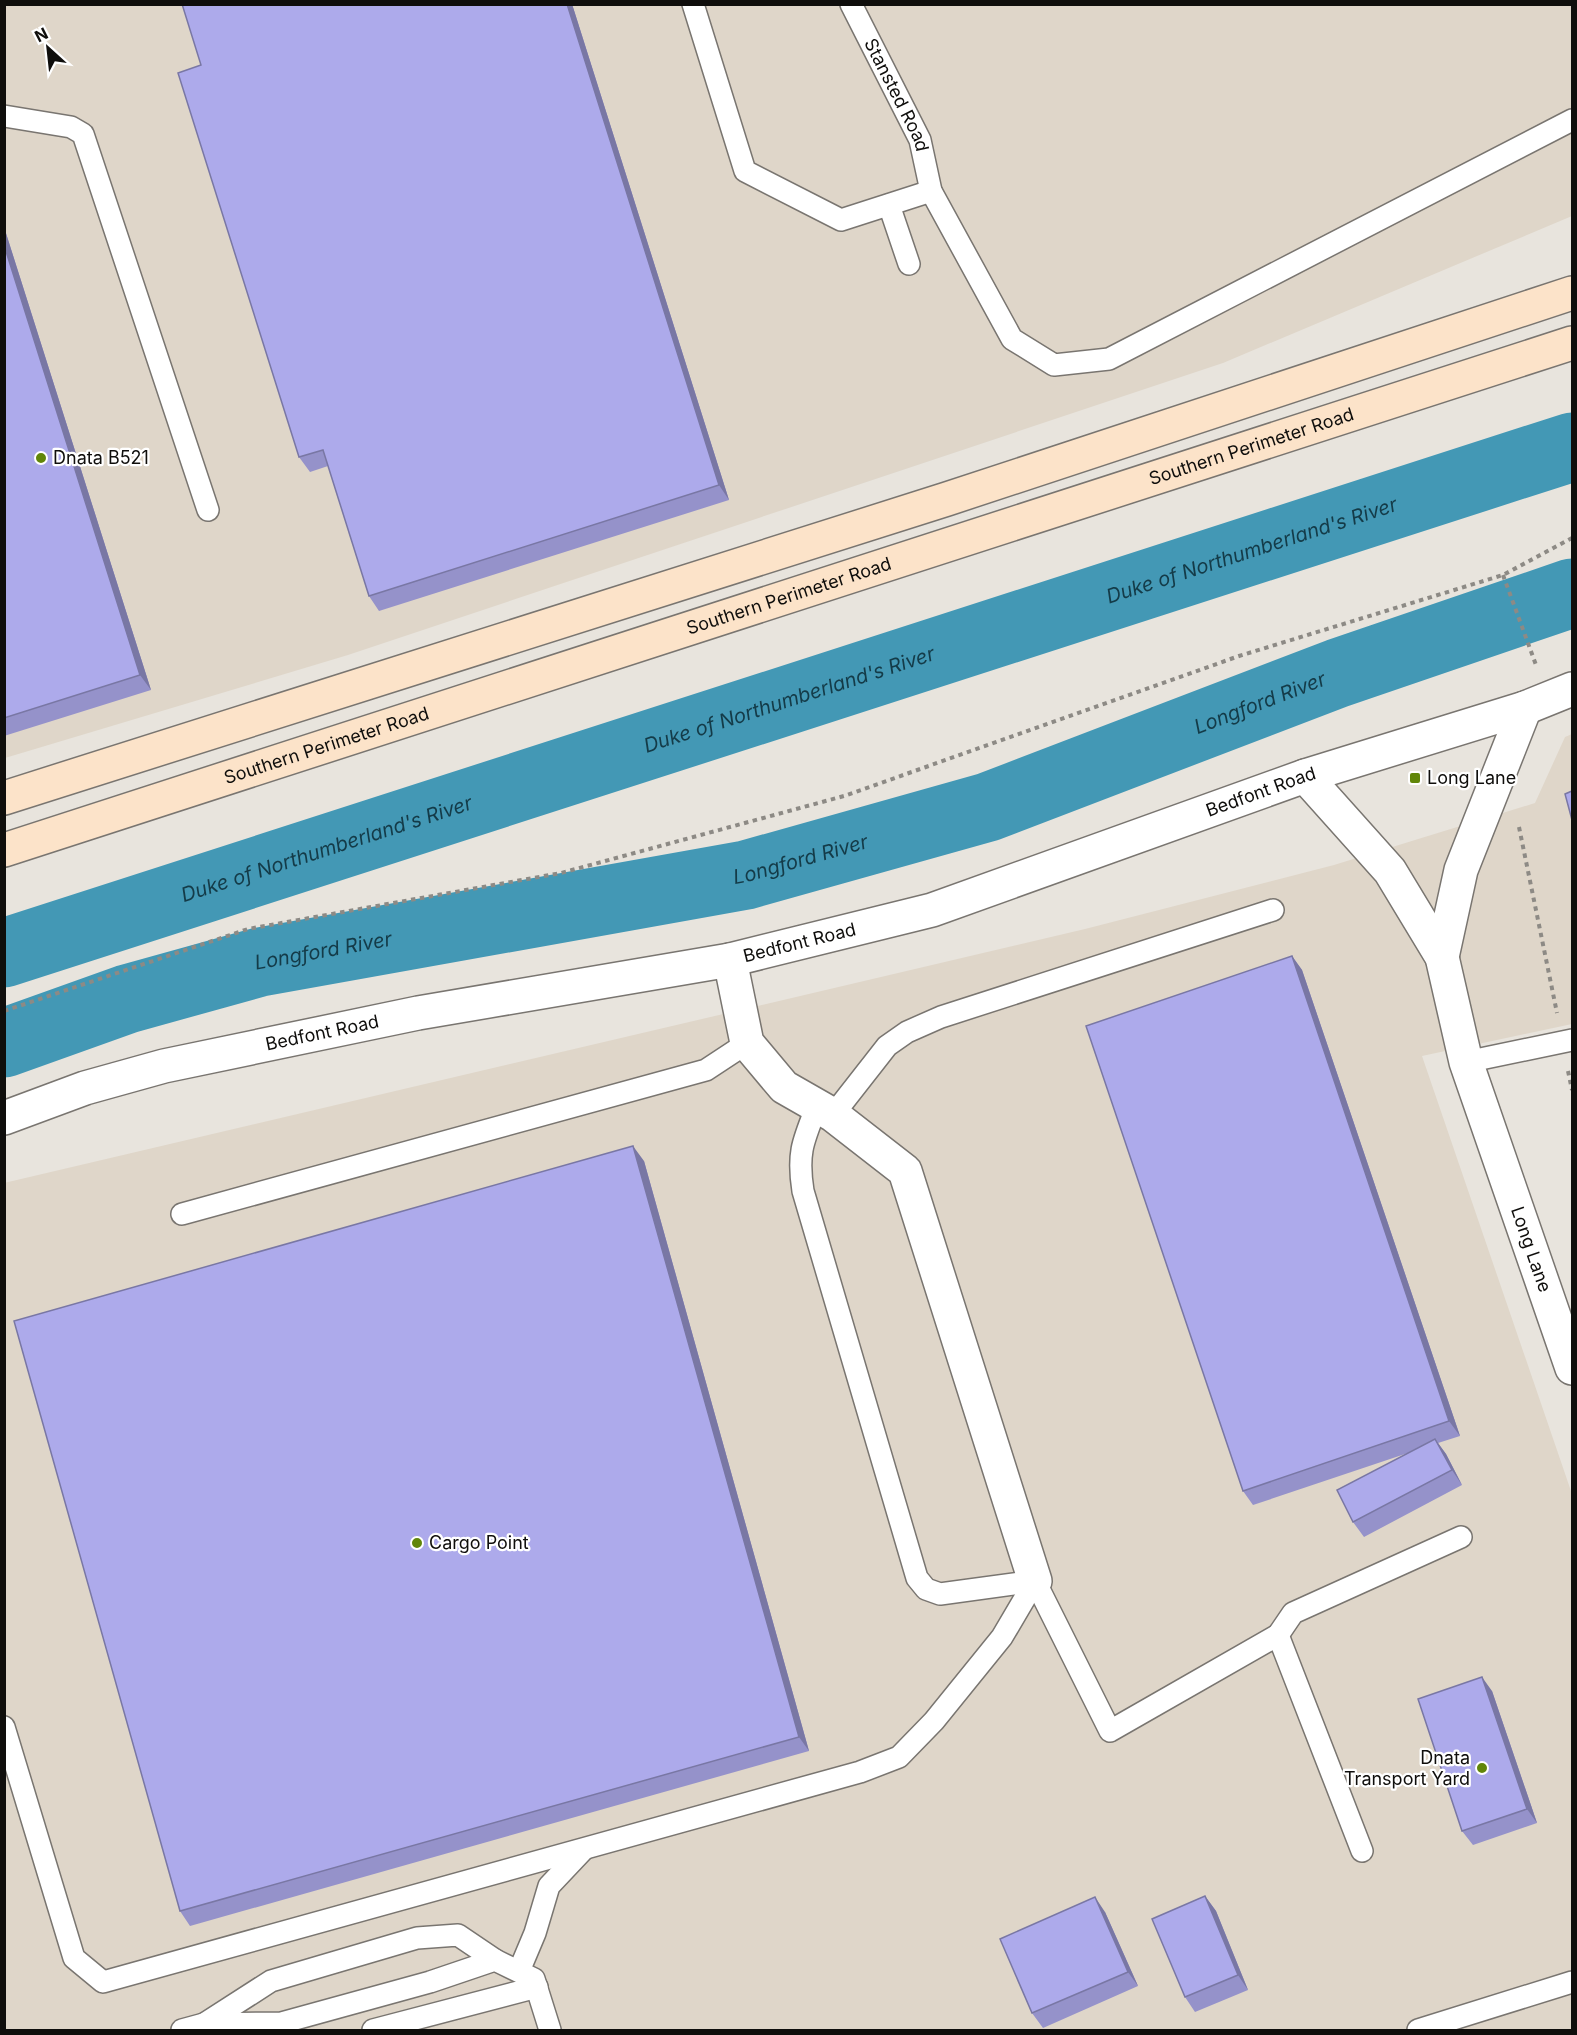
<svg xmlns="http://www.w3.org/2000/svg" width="1577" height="2035" font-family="Inter,sans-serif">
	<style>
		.built { fill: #dfd6c9 }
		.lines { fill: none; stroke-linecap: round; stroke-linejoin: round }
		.river { stroke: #4398b5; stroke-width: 69 }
		.lane-casing { stroke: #797570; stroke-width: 24 }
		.street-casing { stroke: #797570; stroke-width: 36 }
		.secondary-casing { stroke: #797570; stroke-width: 36 }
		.path { stroke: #8d8a85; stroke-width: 4; stroke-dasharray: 4.5 4.5; stroke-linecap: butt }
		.lane { stroke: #fff; stroke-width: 21 }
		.street { stroke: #fff; stroke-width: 33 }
		.secondary { stroke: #fce3c9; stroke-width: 33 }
		.wall { fill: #9592ca }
		.shaded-wall { fill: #7977a4 }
		.building { fill: #adaaeb; stroke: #7977a4; stroke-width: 1.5 }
		.poi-dot { fill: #618609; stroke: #fff; stroke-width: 2 }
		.labels { text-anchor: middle; stroke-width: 4.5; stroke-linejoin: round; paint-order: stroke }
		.street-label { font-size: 18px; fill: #0f0e0c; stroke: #fff }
		.poi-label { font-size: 18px; fill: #0f0e0c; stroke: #fff; text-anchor: start }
		.water-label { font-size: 20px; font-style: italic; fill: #143b48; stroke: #fff }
	</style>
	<rect width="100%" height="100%" fill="#e8e4dd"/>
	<path class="built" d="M5 5H1572V216L1223 363 348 655 5 758Z
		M1572 734V1024L1422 1056 1572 1494V2030H5L4 1183 1085 929 1334 865 1535 803 1565 737Z"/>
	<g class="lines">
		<g class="river">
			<path id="s1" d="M4 953 1572 447"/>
			<path id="s2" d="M4 1043 127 999 260 962 746 875 988 807 1338 673 1572 593"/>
		</g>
		<g class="lane-casing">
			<g id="lane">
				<path d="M693 4 745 171 841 220 931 191"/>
				<path id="s3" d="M851 4 920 140 931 191 1012 339 1054 365 1109 359 1572 120"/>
				<path d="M4 116 71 127 83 134 208 510"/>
				<path d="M889 205 909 264"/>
				<path d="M1466 1062 1572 1040"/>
				<path d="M817 1106C803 1141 797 1153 803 1191L917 1578 926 1589 940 1594 1035 1581"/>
				<path d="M833 1115 887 1046 907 1032 941 1017 1273 910"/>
				<path d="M182 1214 706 1070 747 1043"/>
				<path d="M1035 1581 1110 1731 1278 1635 1362 1851"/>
				<path d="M1278 1635 1293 1613 1461 1537"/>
				<path d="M4 1727 74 1958 103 1982 860 1772 899 1757 934 1721 1002 1637 1035 1581"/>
				<path d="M519 1971 535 1933 549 1886 583 1850"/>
				<path d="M204 2024 271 1981 417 1938 458 1935 495 1960"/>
				<path d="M182 2030 204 2024 281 2023 430 1982 495 1960 534 1979 550 2030"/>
				<path d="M373 2030 537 1987"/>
				<path d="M1418 2030 1572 1982"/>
			</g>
		</g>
		<g class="street-casing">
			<g id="street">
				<path id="s4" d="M1305 776 1390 871 1442 957 1466 1062 1572 1368"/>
				<path d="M1442 957 1461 870 1525 708"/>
				<path d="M730 960 747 1043 784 1087 833 1115 905 1171 1035 1581"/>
				<path id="s5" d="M4 1118 85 1088 164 1066 418 1013 730 960 932 910 1305 776 1525 708 1572 689"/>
			</g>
		</g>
		<g class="secondary-casing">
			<g id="secondary">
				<path d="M4 798 947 499 1572 293"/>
				<path id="s6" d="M4 850 1572 343"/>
			</g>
		</g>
		<path class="path" d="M1503 575 1536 665
			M1519 827 1557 1013
			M4 1011 248 929 561 873 844 796 1239 656 1503 575 1572 538
			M1568 1071 1572 1090"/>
		<use href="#lane" class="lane"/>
		<use href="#street" class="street"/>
		<use href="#secondary" class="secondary"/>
	</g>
	<path class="wall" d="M572 4 729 500 379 611 369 596 328 466 310 472 299 457Z
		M4 227 151 690 4 736Z
		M1292 956 1302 970 1460 1436 1438 1443 1446 1454 1462 1485 1364 1537 1353 1522 1408 1453 1253 1505 1243 1491Z
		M644 1161 809 1751 190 1926 180 1911Z
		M1492 1691 1537 1823 1473 1845 1462 1831Z
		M1205 1896 1216 1911 1248 1990 1195 2012 1185 1997Z
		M1105 1912 1138 1986 1043 2028 1032 2013Z"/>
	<path class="shaded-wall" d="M567 4H572L729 500 719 485Z
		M4 227 151 690 140 675 4 245Z
		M1292 956 1302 970 1460 1436 1449 1421Z
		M633 1146 644 1161 809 1751 799 1737Z
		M1435 1439 1446 1454 1462 1485 1452 1470Z
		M1482 1677 1492 1691 1537 1823 1527 1809Z
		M1205 1896 1216 1911 1248 1990 1238 1975Z
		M1095 1897 1105 1912 1138 1986 1128 1972Z"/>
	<path class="building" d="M182 4H567L719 485 369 596 323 450 299 457 178 73 201 65Z
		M4 245 140 675 4 718Z
		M1572 791V820L1565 794Z
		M1292 956 1449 1421 1243 1491 1086 1026Z
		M633 1146 799 1737 180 1911 14 1321Z
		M1435 1439 1452 1470 1353 1522 1337 1490Z
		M1482 1677 1527 1809 1462 1831 1418 1699Z
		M1205 1896 1238 1975 1185 1997 1152 1919Z
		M1095 1897 1128 1972 1032 2013 1000 1939Z"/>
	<g class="poi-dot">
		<circle cx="41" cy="458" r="6"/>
		<rect x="1409" y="772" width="12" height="12" rx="3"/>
		<circle cx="417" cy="1543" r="6"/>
		<circle cx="1482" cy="1768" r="6"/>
	</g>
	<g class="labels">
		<g class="street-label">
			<text dy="6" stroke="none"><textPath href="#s3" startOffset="102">Stansted Road</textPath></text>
			<text dy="6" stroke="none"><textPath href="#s6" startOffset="1311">Southern Perimeter Road</textPath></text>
			<text dy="6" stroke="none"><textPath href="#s6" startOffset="825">Southern Perimeter Road</textPath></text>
			<text dy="6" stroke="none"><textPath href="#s6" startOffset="339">Southern Perimeter Road</textPath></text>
			<text dy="6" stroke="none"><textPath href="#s5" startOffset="1302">Bedfont Road</textPath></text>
			<text dy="6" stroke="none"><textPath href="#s5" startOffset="816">Bedfont Road</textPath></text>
			<text dy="6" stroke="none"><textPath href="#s5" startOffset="330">Bedfont Road</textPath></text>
			<text dy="6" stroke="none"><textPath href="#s4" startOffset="534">Long Lane</textPath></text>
		</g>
		<g class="poi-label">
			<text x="53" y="464">Dnata B521</text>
			<text x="1427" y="784">Long Lane</text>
			<text x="429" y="1549">Cargo Point</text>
			<text x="1470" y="1764" text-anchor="end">Dnata<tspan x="1470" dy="21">Transport Yard</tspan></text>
		</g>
		<g class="water-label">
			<text dy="7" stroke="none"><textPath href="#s1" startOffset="1311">Duke of Northumberland's River</textPath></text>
			<text dy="7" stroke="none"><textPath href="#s1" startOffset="825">Duke of Northumberland's River</textPath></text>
			<text dy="7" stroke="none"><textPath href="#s2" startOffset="1305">Longford River</textPath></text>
			<text dy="7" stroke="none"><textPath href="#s1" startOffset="339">Duke of Northumberland's River</textPath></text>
			<text dy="7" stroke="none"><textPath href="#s2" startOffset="819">Longford River</textPath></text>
			<text dy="7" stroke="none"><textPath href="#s2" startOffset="333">Longford River</textPath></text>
		</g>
	</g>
	<rect width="1577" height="2035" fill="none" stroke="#0f0e0c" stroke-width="12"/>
	<g transform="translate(48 48) rotate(333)" stroke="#ffffff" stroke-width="4.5" paint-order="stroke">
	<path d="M0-4.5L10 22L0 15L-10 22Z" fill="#0f0e0c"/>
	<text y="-9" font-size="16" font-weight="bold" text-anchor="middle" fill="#0f0e0c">N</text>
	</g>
</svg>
